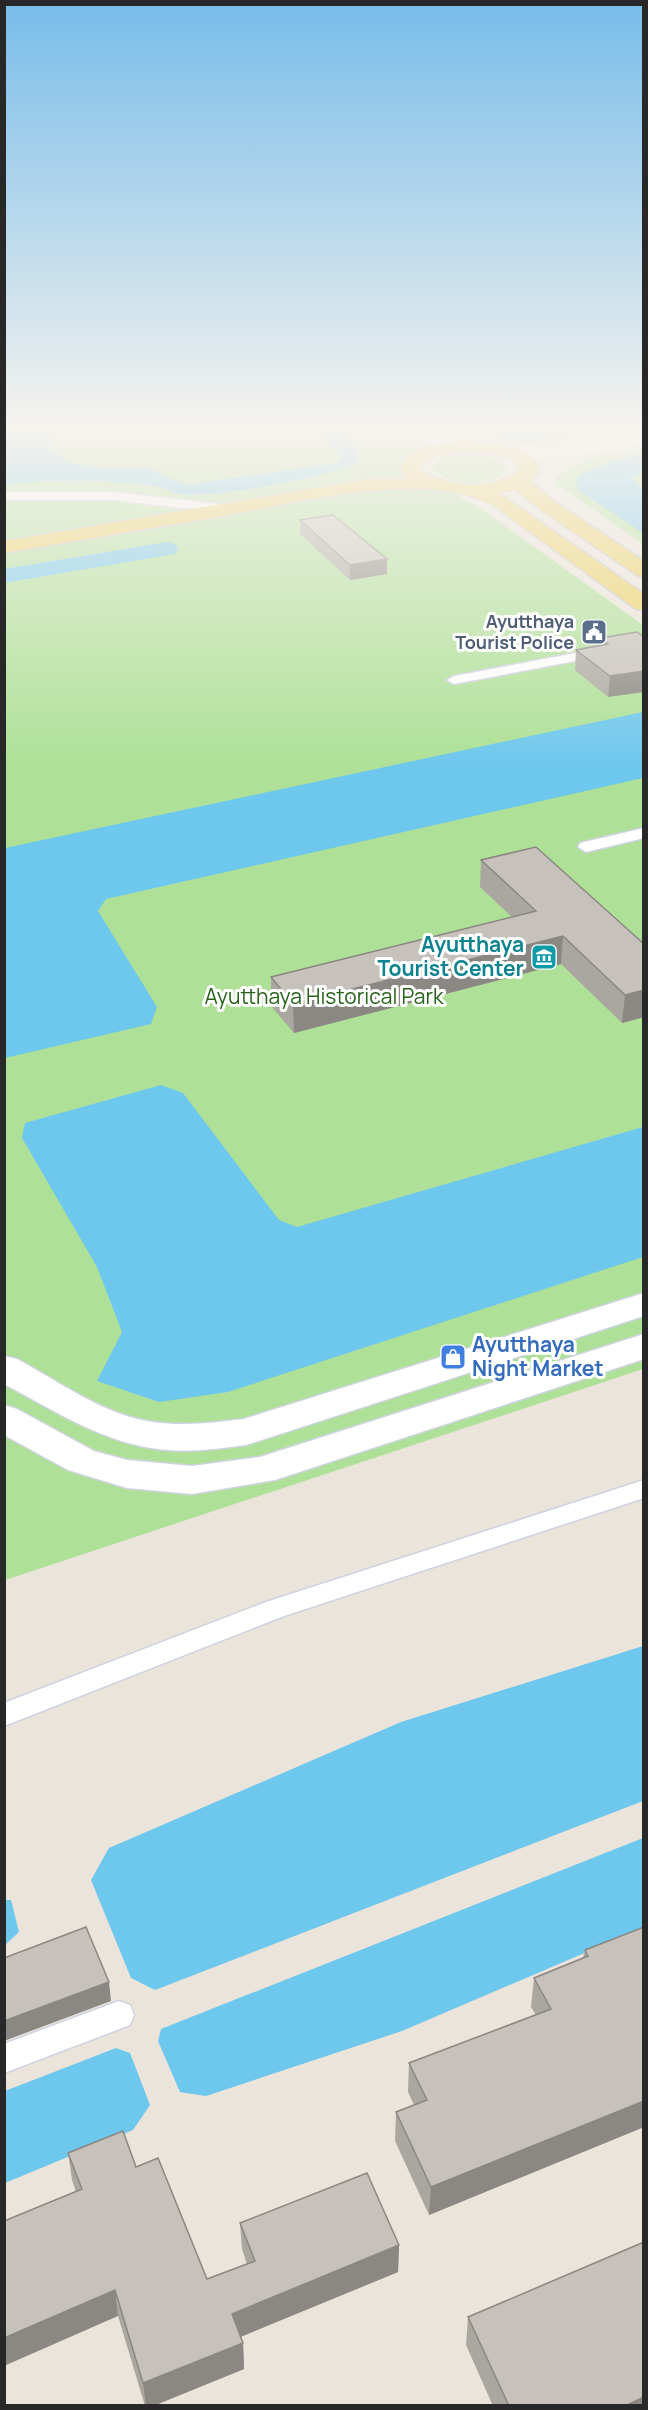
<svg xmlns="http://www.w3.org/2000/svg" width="648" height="2410" font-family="Manrope,sans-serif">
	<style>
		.green { fill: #aee197 }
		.water { fill: #6ec7ec }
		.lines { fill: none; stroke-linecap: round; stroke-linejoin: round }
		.canal { fill: #6ec7ec; fill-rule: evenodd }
		.lane-casing { stroke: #cfd2e1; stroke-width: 3 }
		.street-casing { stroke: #cfd2e1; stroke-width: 3 }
		.secondary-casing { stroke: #cfd2e1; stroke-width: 3 }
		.primary-casing { stroke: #c7c7c7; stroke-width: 3 }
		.lane { fill: #fff; fill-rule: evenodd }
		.street { fill: #fff; fill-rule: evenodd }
		.secondary { fill: #fff; fill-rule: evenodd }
		.primary { fill: #edd05c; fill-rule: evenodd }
		.wall { fill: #aaa6a0 }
		.shaded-wall { fill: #8b8782 }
		.building { fill: #c6c1ba; stroke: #8b8782; stroke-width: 1.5 }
		.labels { text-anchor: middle; stroke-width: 6; stroke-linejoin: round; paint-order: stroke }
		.far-service-label { font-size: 18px; font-weight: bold; fill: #4e5e75; stroke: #fff; text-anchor: end }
		.culture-label { font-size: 21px; font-weight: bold; fill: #0d838f; stroke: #fff; text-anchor: end }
		.park-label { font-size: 21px; fill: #27631a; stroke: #fff }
		.shop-label { font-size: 21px; font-weight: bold; fill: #366cbe; stroke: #fff; text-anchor: start }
	</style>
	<rect width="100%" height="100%" fill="#ebe4da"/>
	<path class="green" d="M5 427H643L518 447 464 442 414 450 397 468 419 485 453 493 480 508 643 625V1369L5 1580Z
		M643 449V544L556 484 557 478C578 456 615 454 643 449Z
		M469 455C482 455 503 456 507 470 493 487 447 485 432 469 436 455 456 455 469 455Z"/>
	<path class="water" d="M15 427H84L52 435 50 448 68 462 103 468 147 467 185 485 336 463 341 458C334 444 324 435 311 427H337L356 450 358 462C333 477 210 499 180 494 171 493 164 487 155 486 105 479 54 480 5 484V429Z
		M643 455V473L631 478 643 489V533L577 489 576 478C597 464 619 459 643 455Z
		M643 712V778L106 899 98 911 157 1007 151 1024 5 1058V848Z
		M161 1085 183 1093 279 1220 297 1227 643 1127V1257L228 1392 159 1402 97 1381 122 1332 97 1267 22 1138 25 1123Z
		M643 1646V1801L155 1990 131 1978 91 1880 109 1848 401 1722Z
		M643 1838V1928L402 2031 206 2096 180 2092 158 2041 161 2029Z
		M5 1900H11L19 1932 5 1945Z
		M116 2048 130 2053 150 2105 133 2130 5 2183V2091Z"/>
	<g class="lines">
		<path class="canal" d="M487 427H581L578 431 571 433C550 436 502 448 487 427Z
			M167 542 175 544 178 549 175 554 4 583V569Z"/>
		<g class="lane-casing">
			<path id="lane" d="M4 492H114L227 505 233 509 227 513 114 500H4Z
				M644 640V648L454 684 447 680 454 676Z
				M644 828V838L586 852 578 847 580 843Z
				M644 1480V1498L284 1616 4 1726V1703L266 1602Z
				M119 2001 130 2005 134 2015 130 2025 4 2073V2044Z"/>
		</g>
		<g class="street-casing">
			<path id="street" d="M644 1293V1316L246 1445C217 1449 187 1453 158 1449 101 1442 54 1410 4 1384V1356L17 1359C58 1381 101 1413 147 1421 179 1427 212 1423 244 1419Z
				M644 1334V1359L275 1480 192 1494 127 1488 68 1470 4 1435V1405L17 1409 94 1451 127 1460 192 1466 260 1457Z"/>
		</g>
		<g class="secondary-casing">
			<path id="secondary" d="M400 427H420L470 443 472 447 463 453 456 451 413 438Z
				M644 433V444C621 448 512 470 500 452L509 446H565Z"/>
		</g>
		<g class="primary-casing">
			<path id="primary" d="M463 441C487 442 535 442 539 473L530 481 555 502 644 561V577L637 575 541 510 515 489 499 493 644 594V610L636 609 493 505C423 468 292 504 216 517 145 529 75 541 4 553V541L369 479H408L401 472 404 459 423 447ZM463 453C478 453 517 451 519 471 493 491 447 487 420 470V465L435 456Z"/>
		</g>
		<use href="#lane" class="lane"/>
		<use href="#street" class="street"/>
		<use href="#secondary" class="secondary"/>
		<use href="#primary" class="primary"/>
	</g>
	<path class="wall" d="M300 520 387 559V574L350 580 300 534Z
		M637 632 608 697 575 670 576 650 601 645V638Z
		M481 860 644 944V1017L622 1023 561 964 294 1033 271 1006V977L512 917 480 887Z
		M644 1927V2127L429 2215 395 2141 396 2112 414 2105 408 2092 409 2063 536 2015 531 2007 534 1978 583 1958 585 1950Z
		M68 2153 136 2167 207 2279 247 2264 242 2249 240 2223 399 2245 398 2272 240 2337 243 2343 244 2369 153 2406H145L118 2316 72 2180Z
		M468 2317 644 2406H493L466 2345Z"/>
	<path class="shaded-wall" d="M387 559V574L350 580V565Z
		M644 671V692L608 697 610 676Z
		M563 936 561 964 294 1033 293 1004Z
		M644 990V1017L622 1023 625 995Z
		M109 1982 111 2001 4 2041V2021Z
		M644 2101V2127L429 2215 431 2187Z
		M399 2245 398 2272 233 2340 232 2314Z
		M115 2290 118 2316 4 2366V2338Z
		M243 2343 244 2369 153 2406H146L143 2383Z
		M644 2397V2406H625Z"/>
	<path class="building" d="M333 515 387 559 350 565 300 520Z
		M637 632 644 637V671L610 676 576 650 608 644 601 638Z
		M536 847 644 944V990L625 995 563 936 293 1004 271 977 536 911 481 860Z
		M86 1927 109 1982 4 2021V1958Z
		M644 1927V2101L431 2187 396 2112 427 2100 409 2063 551 2009 534 1978 588 1956 585 1950Z
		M123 2131 136 2167 158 2158 207 2279 255 2261 240 2223 367 2173 399 2245 232 2314 243 2343 143 2383 115 2290 4 2338V2221L82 2189 68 2153Z
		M644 2242V2397L625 2406H509L468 2317Z"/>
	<linearGradient id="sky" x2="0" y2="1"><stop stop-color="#77bcea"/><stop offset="0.56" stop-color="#f6f3ee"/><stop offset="1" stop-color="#f6f3ee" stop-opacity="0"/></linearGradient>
	<rect width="648" height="764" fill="url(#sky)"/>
	<defs>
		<g id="civic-square" transform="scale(1.35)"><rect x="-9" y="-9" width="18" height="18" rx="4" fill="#5c6f8a" stroke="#fff"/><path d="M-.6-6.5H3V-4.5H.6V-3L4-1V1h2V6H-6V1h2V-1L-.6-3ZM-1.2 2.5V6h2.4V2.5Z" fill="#fff"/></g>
		<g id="museum-square" transform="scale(1.35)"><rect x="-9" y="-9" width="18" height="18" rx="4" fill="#0f9aa8" stroke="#fff"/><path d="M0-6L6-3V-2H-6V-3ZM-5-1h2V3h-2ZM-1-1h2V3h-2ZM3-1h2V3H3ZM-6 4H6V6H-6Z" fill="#fff"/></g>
		<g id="shop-square" transform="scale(1.35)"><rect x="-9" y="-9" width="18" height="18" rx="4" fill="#3f7fe0" stroke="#fff"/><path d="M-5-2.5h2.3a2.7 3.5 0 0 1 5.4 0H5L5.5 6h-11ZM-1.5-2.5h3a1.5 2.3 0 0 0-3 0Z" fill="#fff"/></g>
	</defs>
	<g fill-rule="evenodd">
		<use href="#civic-square" x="594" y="632"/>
		<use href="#museum-square" x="544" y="957"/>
		<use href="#shop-square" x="453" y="1357"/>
	</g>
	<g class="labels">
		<g class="far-service-label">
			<text x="574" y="628">Ayutthaya<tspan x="574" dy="21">Tourist Police</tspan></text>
		</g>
		<g class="culture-label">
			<text x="524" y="952">Ayutthaya<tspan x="524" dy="24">Tourist Center</tspan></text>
		</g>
		<g class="park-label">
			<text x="324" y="1004">Ayutthaya Historical Park</text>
		</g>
		<g class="shop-label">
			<text x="472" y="1352">Ayutthaya<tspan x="472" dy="24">Night Market</tspan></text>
		</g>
	</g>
	<rect width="648" height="2410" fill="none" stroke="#282828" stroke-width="12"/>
</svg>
